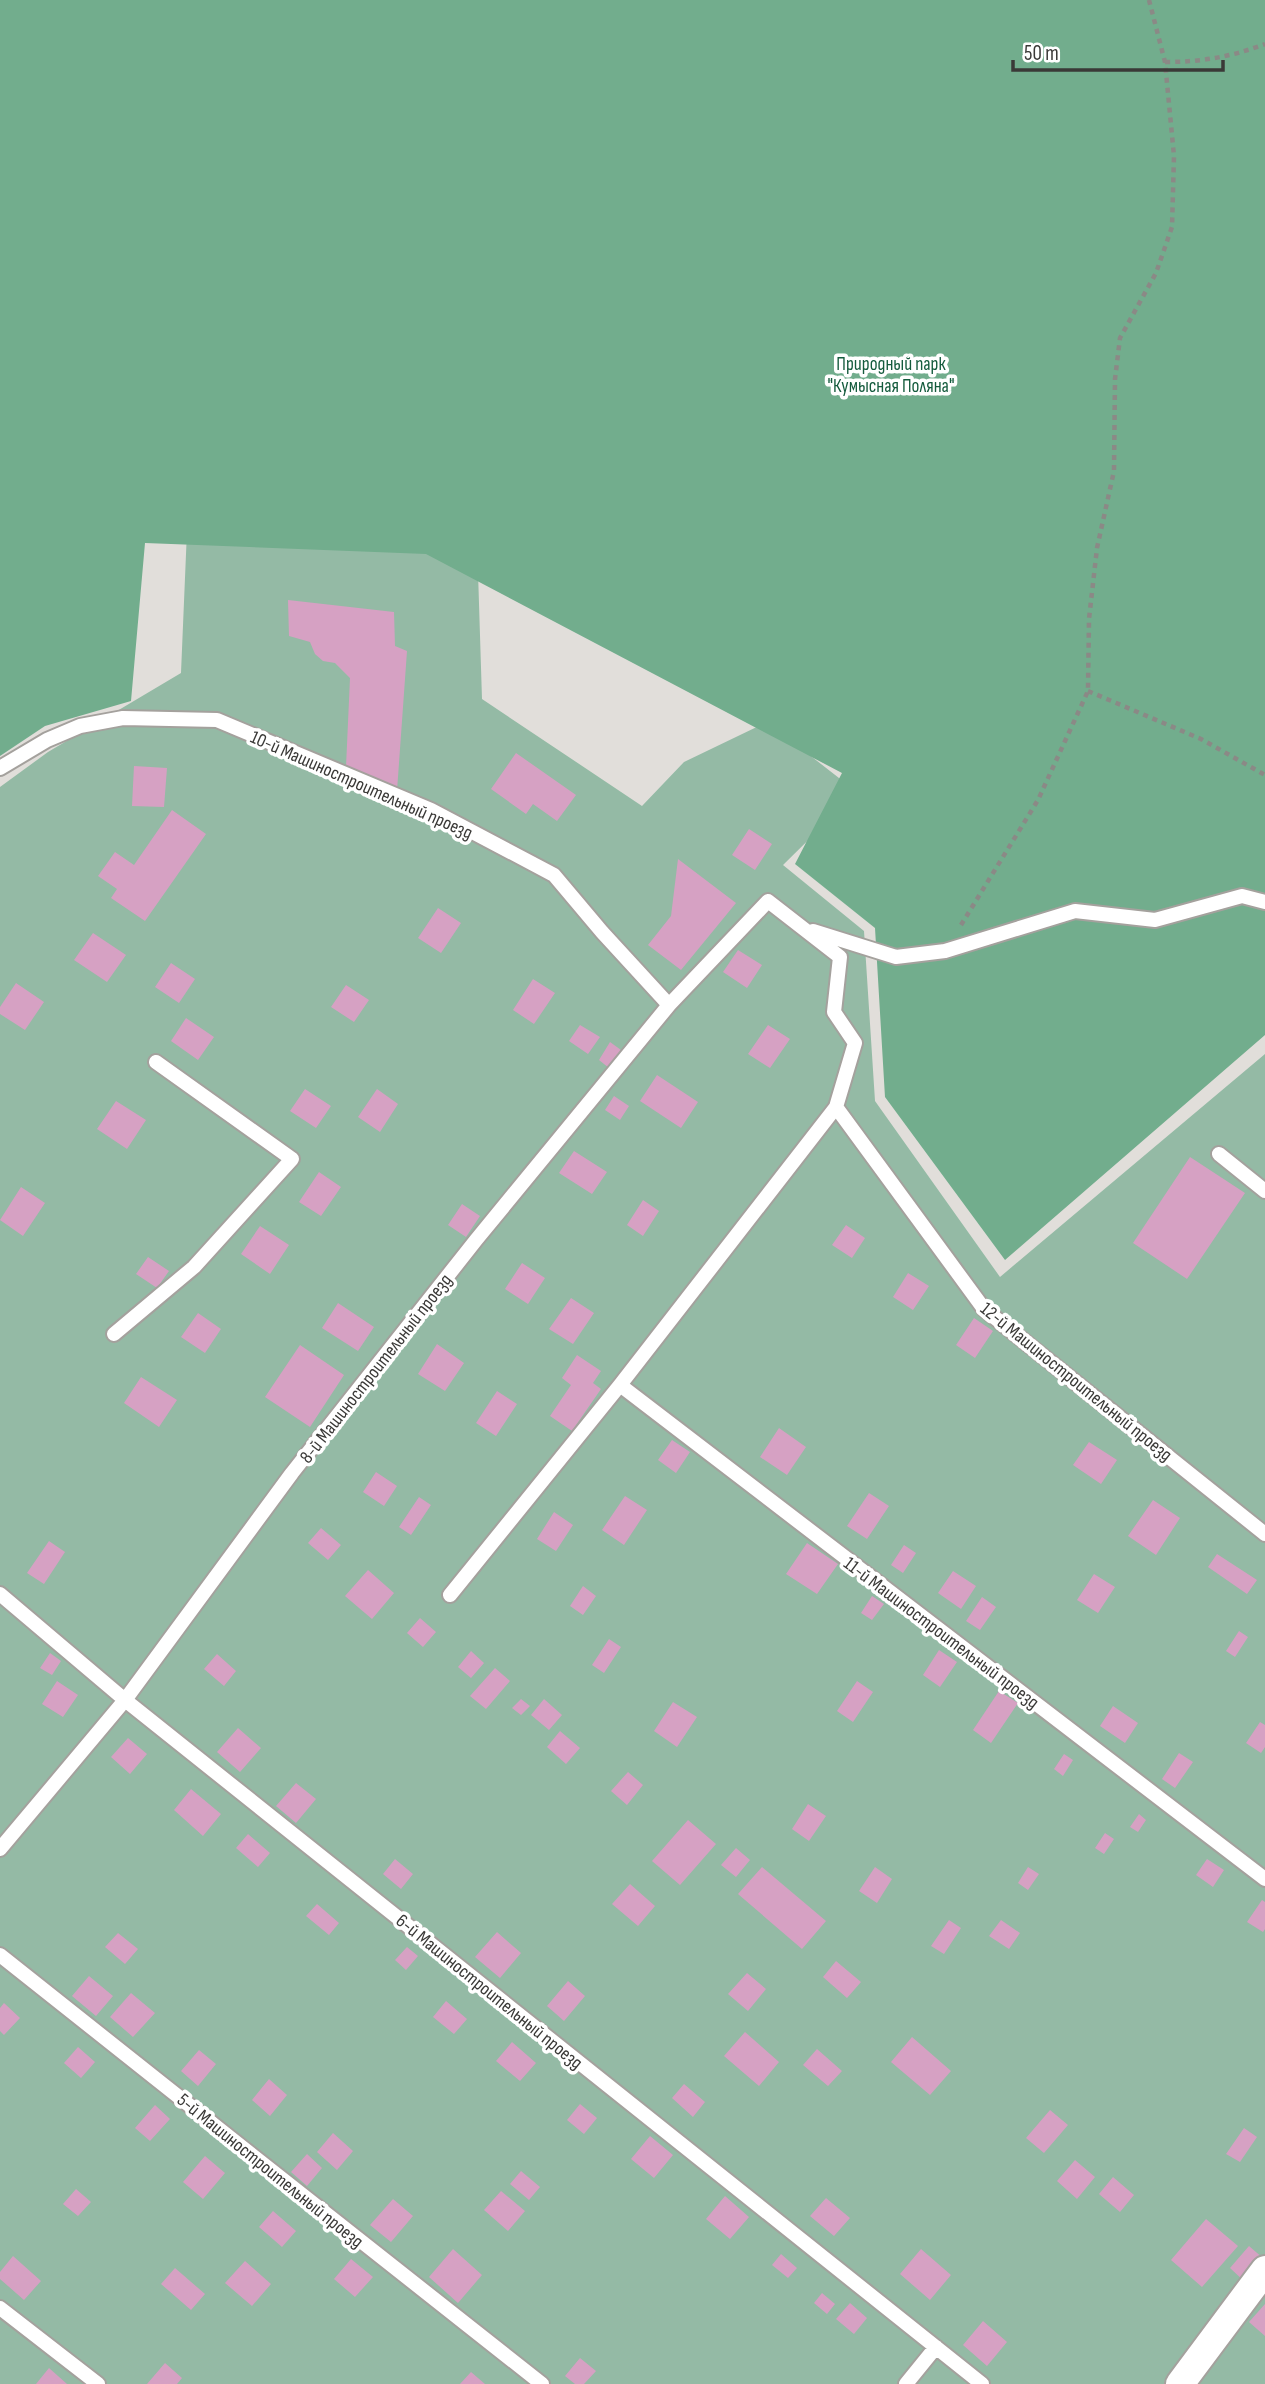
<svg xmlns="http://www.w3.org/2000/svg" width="1265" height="2384" font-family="'Sofia Sans Condensed',sans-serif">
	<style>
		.green { fill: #94baa5 }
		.forest { fill: #72ad8d }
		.building { fill: #d6a1c3 }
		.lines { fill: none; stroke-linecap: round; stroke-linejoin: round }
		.lane-casing { stroke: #a4a19d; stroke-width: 18 }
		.street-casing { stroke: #a4a19d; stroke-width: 32 }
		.path { stroke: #8b8986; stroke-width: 4.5; stroke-dasharray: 5 5; stroke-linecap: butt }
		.lane { stroke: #fff; stroke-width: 14 }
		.street { stroke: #fff; stroke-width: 28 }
		.labels { text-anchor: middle; stroke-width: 7; stroke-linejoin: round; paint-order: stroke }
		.park-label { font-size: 19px; fill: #145b3d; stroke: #fff }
		.street-label { font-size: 19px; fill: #3a3937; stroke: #fff }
	</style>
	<rect width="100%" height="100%" fill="#e1deda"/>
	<path class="green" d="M194 364 472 381 482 699 642 806 684 762 767 722 857 792 783 865 864 931 875 1101 1000 1277 1265 1054V2384H0V787L48 752 181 673Z"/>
	<path class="forest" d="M0 0H1265V1035L1005 1260 885 1097 875 928 795 864 842 773 426 554 145 543 131 701 45 726 0 756Z"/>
	<path class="building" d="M288 600 394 612 395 646 407 651 397 791 346 767 350 678 335 663 323 661 315 654 310 642 289 636Z
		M516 753 576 795 557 821 533 804 526 814 491 789Z
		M134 766 167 768 164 807 132 806Z
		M172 810 206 834 145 921 111 898 117 889 98 876 115 852 134 865Z
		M749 829 772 844 755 870 732 855Z
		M678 859 736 903 681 970 648 945 671 916Z
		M438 908 461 923 441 953 418 938Z
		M93 933 126 955 107 982 74 960Z
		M738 950 762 965 747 988 723 972Z
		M171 963 195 979 179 1003 155 987Z
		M533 979 555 993 534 1024 513 1010Z
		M16 983 44 1002 25 1030 0 1014V1007Z
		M346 985 369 1000 354 1022 331 1007Z
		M186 1018 214 1037 198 1060 171 1041Z
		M580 1025 600 1037 588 1054 569 1041Z
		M768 1025 790 1039 770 1068 748 1054Z
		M610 1042 621 1050 609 1068 599 1060Z
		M657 1075 698 1102 681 1128 640 1101Z
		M305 1089 331 1106 316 1128 290 1111Z
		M377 1089 398 1104 380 1132 358 1117Z
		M614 1096 629 1106 620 1120 605 1110Z
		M116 1101 146 1120 127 1149 97 1129Z
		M574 1151 607 1172 592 1194 559 1173Z
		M1190 1157 1245 1193 1187 1279 1133 1243Z
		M319 1172 341 1187 321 1216 299 1202Z
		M21 1187 45 1203 23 1236 0 1220Z
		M643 1200 659 1211 643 1236 627 1225Z
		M462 1204 480 1216 466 1237 448 1225Z
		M846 1225 865 1238 852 1258 832 1245Z
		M260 1226 289 1245 270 1274 241 1254Z
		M148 1257 169 1271 157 1288 136 1274Z
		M522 1263 545 1278 528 1304 505 1289Z
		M908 1273 929 1286 913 1310 893 1297Z
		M571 1298 594 1313 573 1344 549 1329Z
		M338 1303 374 1327 358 1351 322 1328Z
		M198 1313 221 1329 205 1353 181 1337Z
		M974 1318 993 1331 975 1358 956 1345Z
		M437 1344 464 1363 445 1391 418 1374Z
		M300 1345 344 1375 310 1427 265 1397Z
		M577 1355 601 1371 593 1383 601 1389 572 1431 550 1416 571 1385 562 1378Z
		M141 1377 177 1400 159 1427 124 1403Z
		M497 1391 517 1404 496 1436 476 1423Z
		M779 1428 806 1447 787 1475 760 1457Z
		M672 1440 690 1452 676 1473 658 1460Z
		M1089 1442 1117 1460 1101 1484 1073 1465Z
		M376 1472 397 1486 384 1506 363 1492Z
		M869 1493 889 1506 867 1539 847 1526Z
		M625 1496 647 1510 624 1545 602 1530Z
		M419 1497 431 1505 411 1535 399 1527Z
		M1153 1500 1180 1518 1156 1555 1128 1536Z
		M554 1512 573 1525 556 1551 537 1539Z
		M321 1528 341 1545 328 1560 308 1543Z
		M49 1541 65 1552 44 1584 27 1573Z
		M807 1543 838 1564 817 1594 786 1574Z
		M904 1545 916 1553 903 1573 891 1565Z
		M1217 1554 1257 1580 1247 1594 1208 1567Z
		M368 1570 394 1593 372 1619 345 1596Z
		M953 1571 976 1586 961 1609 938 1593Z
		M1094 1574 1115 1587 1098 1613 1077 1600Z
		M583 1586 596 1596 583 1615 570 1606Z
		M872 1596 884 1604 872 1620 861 1613Z
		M982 1597 996 1607 980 1630 966 1621Z
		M420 1618 436 1632 423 1647 407 1633Z
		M1239 1631 1248 1637 1235 1657 1226 1651Z
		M609 1639 621 1647 604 1673 592 1665Z
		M939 1650 957 1662 940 1687 923 1675Z
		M471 1651 484 1663 471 1678 458 1667Z
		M50 1653 61 1661 52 1675 40 1668Z
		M217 1654 236 1671 224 1686 204 1669Z
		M495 1668 510 1681 486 1709 470 1696Z
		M57 1681 78 1695 63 1717 42 1704Z
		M857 1681 873 1692 853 1722 837 1711Z
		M999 1691 1018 1703 991 1743 973 1730Z
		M521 1699 530 1706 521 1715 512 1708Z
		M544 1699 562 1715 549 1730 531 1715Z
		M673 1702 697 1717 677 1747 654 1731Z
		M1113 1706 1138 1723 1125 1743 1100 1726Z
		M1260 1722 1265 1725V1747L1261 1753 1246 1743Z
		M238 1728 261 1748 240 1772 217 1752Z
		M560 1731 580 1748 566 1764 547 1747Z
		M128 1738 147 1754 130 1774 111 1757Z
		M1179 1753 1193 1762 1175 1788 1162 1779Z
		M1064 1754 1073 1760 1063 1776 1054 1769Z
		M628 1772 643 1785 627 1805 611 1791Z
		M296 1783 316 1799 296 1823 276 1806Z
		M191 1789 221 1814 203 1836 174 1810Z
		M808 1804 826 1816 809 1841 792 1829Z
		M1139 1814 1146 1820 1138 1832 1130 1827Z
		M688 1820 716 1844 680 1885 652 1861Z
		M1105 1833 1114 1839 1104 1854 1095 1848Z
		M248 1834 270 1853 258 1867 236 1848Z
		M736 1848 750 1860 736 1877 721 1865Z
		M395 1859 413 1874 401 1889 383 1874Z
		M1207 1859 1224 1870 1213 1887 1196 1875Z
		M762 1867 826 1921 802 1949 738 1894Z
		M875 1867 892 1879 877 1903 859 1891Z
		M1028 1867 1039 1874 1028 1890 1018 1883Z
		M630 1884 655 1906 638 1926 612 1904Z
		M1262 1900 1265 1902V1929L1263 1932 1247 1922Z
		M317 1904 339 1923 329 1935 306 1916Z
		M949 1920 961 1928 944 1954 931 1946Z
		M1001 1920 1020 1933 1009 1949 989 1936Z
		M497 1932 521 1953 500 1978 475 1957Z
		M118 1933 138 1949 125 1964 105 1947Z
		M407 1947 418 1956 406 1970 395 1960Z
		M836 1961 861 1982 847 1998 823 1977Z
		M747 1973 766 1989 748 2011 728 1994Z
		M89 1976 113 1996 96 2016 72 1996Z
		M568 1981 585 1996 564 2021 547 2006Z
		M131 1993 155 2013 133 2037 110 2017Z
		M446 2001 467 2019 454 2034 433 2017Z
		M4 2003 20 2018 4 2035 0 2031V2008Z
		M745 2032 779 2062 759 2086 724 2056Z
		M912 2037 951 2071 930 2095 891 2062Z
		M512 2042 536 2063 520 2081 496 2061Z
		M78 2047 95 2062 81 2078 64 2063Z
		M817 2049 842 2071 828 2086 803 2065Z
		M199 2050 216 2064 198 2086 181 2071Z
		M269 2079 287 2095 270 2116 252 2100Z
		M684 2084 705 2102 693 2117 672 2098Z
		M580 2104 597 2118 584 2134 567 2120Z
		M155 2105 170 2119 150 2141 135 2128Z
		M1050 2110 1068 2125 1044 2153 1026 2138Z
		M1244 2128 1257 2137 1240 2162 1226 2154Z
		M333 2133 353 2151 337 2170 317 2152Z
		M650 2136 673 2155 654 2178 631 2159Z
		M307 2154 322 2168 307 2186 291 2172Z
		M205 2156 225 2173 203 2199 183 2182Z
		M1075 2160 1095 2177 1077 2199 1057 2181Z
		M521 2171 540 2187 529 2200 510 2184Z
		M1113 2177 1134 2195 1120 2212 1099 2194Z
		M76 2189 91 2202 78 2216 63 2204Z
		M501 2191 525 2211 508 2231 484 2210Z
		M725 2196 749 2217 730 2239 706 2219Z
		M826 2198 850 2218 834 2236 810 2216Z
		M393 2199 413 2216 391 2242 370 2225Z
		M273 2211 296 2231 282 2247 259 2227Z
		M1206 2219 1238 2246 1202 2287 1171 2260Z
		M1249 2246 1264 2259 1245 2282 1230 2268Z
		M453 2249 482 2275 458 2303 429 2277Z
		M921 2249 951 2275 930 2300 900 2274Z
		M781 2254 797 2268 788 2278 772 2265Z
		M13 2256 41 2281 24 2300 0 2279V2272Z
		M351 2259 373 2277 355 2297 334 2279Z
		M245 2261 271 2284 252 2306 225 2283Z
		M175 2268 205 2294 191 2310 161 2284Z
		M822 2293 835 2304 827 2314 814 2303Z
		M850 2303 867 2318 854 2334 836 2319Z
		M1265 2304V2336L1249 2322Z
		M983 2321 1007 2342 987 2366 963 2345Z
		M580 2358 596 2371 584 2384H575L565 2376Z
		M165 2363 182 2378 177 2384H147Z
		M49 2368 67 2384H36Z
		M471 2372 485 2384H460Z"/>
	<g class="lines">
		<g class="lane-casing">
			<path id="lane" d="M0 768 47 740 80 726 123 718 217 720 431 810 554 875 602 932 669 1005
				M813 931 896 957 945 951 1075 911 1155 920 1242 896 1265 902
				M836 1107 984 1309 1265 1534
				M1219 1154 1265 1191
				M114 1334 194 1267 292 1159 156 1062
				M620 1385 1265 1879
				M0 1594 125 1700 982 2384
				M0 1849 125 1700 292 1473 476 1240 669 1005 768 901 840 957 834 1012 855 1043 836 1107 620 1385 450 1595
				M0 1955C181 2098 360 2242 542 2384
				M0 2308 98 2384
				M906 2384 936 2347"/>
		</g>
		<g class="street-casing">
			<path id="street" d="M1180 2384 1265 2270"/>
		</g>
		<path class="path" d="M1165 62C1201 62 1231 57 1265 44
			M1088 691 1201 739 1265 775
			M961 925 1038 800 1088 691 1089 619 1097 548 1114 471 1115 379 1120 338 1156 273 1172 227 1174 156 1165 62 1149 0"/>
		<use href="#lane" class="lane"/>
		<use href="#street" class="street"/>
	</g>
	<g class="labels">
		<g class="park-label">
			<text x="891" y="370">Природный парк<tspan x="891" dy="22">"Кумысная Поляна"</tspan></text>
		</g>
		<g class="street-label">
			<text transform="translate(362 784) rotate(24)" y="7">10-й Машиностроительный проезд</text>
			<text transform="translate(375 1368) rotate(-52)" y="7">8-й Машиностроительный проезд</text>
			<text transform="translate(1077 1381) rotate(39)" y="7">12-й Машиностроительный проезд</text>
			<text transform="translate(942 1632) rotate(37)" y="7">11-й Машиностроительный проезд</text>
			<text transform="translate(490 1991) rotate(39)" y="7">6-й Машиностроительный проезд</text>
			<text transform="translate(271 2170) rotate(39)" y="7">5-й Машиностроительный проезд</text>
		</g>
	</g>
	<path d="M1013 60v10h210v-10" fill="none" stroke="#3a3937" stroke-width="3.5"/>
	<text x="1024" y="60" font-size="21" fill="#3a3937" stroke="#ffffff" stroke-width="5" paint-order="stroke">50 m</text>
</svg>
